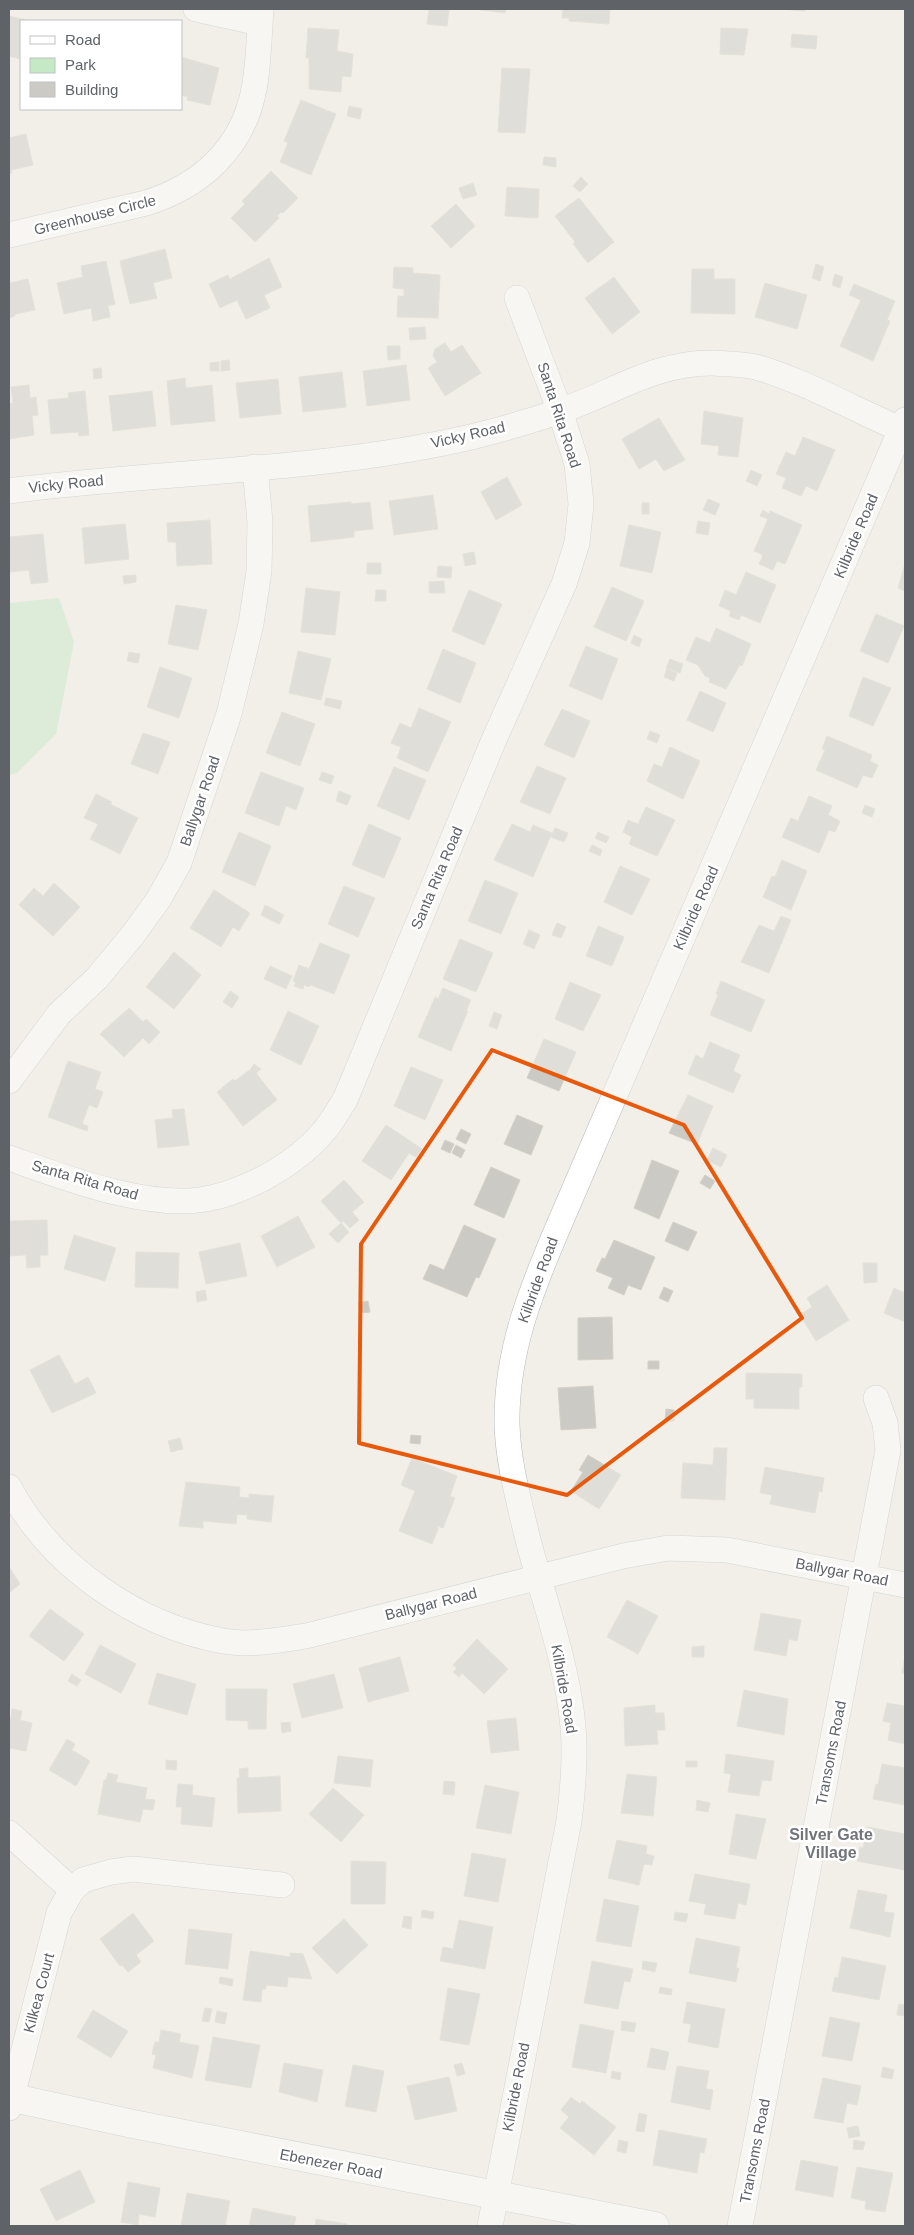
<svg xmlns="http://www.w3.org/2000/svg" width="914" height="2235" font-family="Helvetica,sans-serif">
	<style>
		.green { fill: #c5e8c5 }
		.building { fill: #cccac5; stroke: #d6d1c6 }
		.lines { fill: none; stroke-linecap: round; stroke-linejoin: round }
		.minor-casing { stroke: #b5b8bc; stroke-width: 26 }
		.tertiary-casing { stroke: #b5b8bc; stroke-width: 29 }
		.minor { stroke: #fff; stroke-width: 25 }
		.tertiary { stroke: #fff; stroke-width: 28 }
		.marked { fill: none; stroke: #e8590c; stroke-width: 4; stroke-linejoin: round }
		.labels { text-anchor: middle; stroke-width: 5; stroke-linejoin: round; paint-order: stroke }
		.street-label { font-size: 15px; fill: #5f6368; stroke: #fff }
		.neighbourhood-label { font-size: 16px; font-weight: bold; fill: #70757a; stroke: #fff }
	</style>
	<rect width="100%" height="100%" fill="#f1efe8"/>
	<path class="green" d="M59 598 74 642 56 734 17 773 9 775V603Z"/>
	<path class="building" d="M429 9H449L447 26 427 24Z
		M475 9H506L505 13Z
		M563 9H610L609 24 569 21V18H562Z
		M780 9H805V11Z
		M9 16 30 21H21V59L9 56Z
		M308 28 339 30 337 51 353 54 351 77 342 76 341 92 309 89V58H306Z
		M721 28 748 29 744 55 720 54Z
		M792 34 817 36 816 49 791 47Z
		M181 57 219 68 210 105 187 100 188 97 181 95Z
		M502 68 530 69 525 133 498 132Z
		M301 100 336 114 311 175 280 162 288 143 284 141Z
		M349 106 362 109 360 119 347 116Z
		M26 134 33 165 11 170 12 173 9 174V138Z
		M544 157 556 158V167L543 165Z
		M271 171 298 198 283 213 281 212 277 216 279 218 255 242 231 218 245 204 242 201Z
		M581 177 588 184 580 192 573 186Z
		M473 183 477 195 463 199 459 188Z
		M507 187 539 189 538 218 505 216Z
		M579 198 614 242 588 263 573 244 575 242 555 216Z
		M456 204 475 226 451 248 431 226Z
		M165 249 172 278 153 283 157 298 130 304 120 261Z
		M269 258 282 287 264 295 270 308 246 319 237 300 220 308 209 284 228 275 230 279Z
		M106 261 115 304 108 306 110 317 93 321 91 308 64 314 57 283 83 277 81 266Z
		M816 264 824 267 820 281 812 278Z
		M394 267 413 268V273L440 275 438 318 397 317 398 296H404V289L393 288Z
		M692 269H714V279H735V314L691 313Z
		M835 274 843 277 840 288 832 285Z
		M614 277 640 312 612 334 585 298Z
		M28 279 35 310 15 314V316L9 318V283Z
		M765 283 807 295 797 329 755 317Z
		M854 284 895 301 887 320 890 321 873 361 840 346 861 300 849 295Z
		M425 327 426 339 410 340 409 328Z
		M445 343 451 352 462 345 481 373 445 396 428 368 437 362 433 356 435 349Z
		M387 346H400V359L388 360Z
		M229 360 230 370 221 371V361Z
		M219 362V371H210V363Z
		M406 365 410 400 367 406 363 371Z
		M101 368 102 378 94 379 93 369Z
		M342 372 346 407 303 412 299 377Z
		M185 378 186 388 212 385 215 421 171 425 167 381Z
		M278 379 281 414 240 418 236 383Z
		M29 385 30 398 36 397 38 415 32 416 34 435 9 439V404L13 403 11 387Z
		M85 391 89 435 79 436 78 432 51 434 48 400 69 398 68 393Z
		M152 391 156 426 113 431 109 396Z
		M704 411 743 418 738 457 718 455 719 446 701 444Z
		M659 418 685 460 664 471 656 459 639 469 622 439Z
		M803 437 835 450 817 491 806 486 801 496 782 488 786 478 776 474 786 452 795 456Z
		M751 470 762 475 757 486 746 481Z
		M507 477 522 505 496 520 481 492Z
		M433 495 438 529 394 535 389 501Z
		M708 499 720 504 715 515 703 510Z
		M351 502V504L370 502 373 529 354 531V537L311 542 308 506Z
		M642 503H649V514H642Z
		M763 510 769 514 770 511 802 525 785 564 777 561 773 570 759 564 763 555 754 551 768 519 760 516Z
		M210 520 212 564 177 566 176 542H168L167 523Z
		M698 521 710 523 708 535 696 533Z
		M125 524 129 559 85 564 82 528Z
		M629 525 661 532 652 573 620 566Z
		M43 534 48 582 31 584 29 570 9 572V537Z
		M474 552 476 564 465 566 463 554Z
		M367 563H381V574H367Z
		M905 564V591L898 588Z
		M438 566 452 567 451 578 437 577Z
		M746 572 776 585 760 623 741 615 739 620 729 616 731 611 719 606 725 590 736 595Z
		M136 575V582L124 584 123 576Z
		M444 581 445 593H429V582Z
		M612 587 644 601 626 641 594 627Z
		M306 588 340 592 335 635 301 632Z
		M376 590H386V601H375Z
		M469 590 502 604 484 645 452 631Z
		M176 605 207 610 198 650 168 644Z
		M876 614 904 626 888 663 860 651Z
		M716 628 751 644 742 666 740 665 726 689 709 682 710 678 705 676 698 665 686 660 696 637 710 643Z
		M634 635 642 639 639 647 631 643Z
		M586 646 618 659 602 700 569 686Z
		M443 649 476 663 460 703 427 689Z
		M298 651 331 659 321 700 289 693Z
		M129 652 140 654 138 663 127 661Z
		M670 659 683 664 680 673 666 668Z
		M160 667 192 678 179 718 147 707Z
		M667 669 677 673 674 681 664 677Z
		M863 677 891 688 873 726 849 716Z
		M700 691 726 703 713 732 687 720Z
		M326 698 342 701 340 709 324 705Z
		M419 708 451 722 428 772 397 758 401 747 391 743 400 723 411 728Z
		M562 709 590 721 574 758 544 745Z
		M282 712 315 724 300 766 266 753Z
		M650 731 660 735 657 743 647 739Z
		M143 733 170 742 158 774 131 764Z
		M827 736 872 755 870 761 878 765 872 778 863 775 857 788 816 770 825 750 822 749Z
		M670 747 700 761 683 799 647 781 654 764 662 767Z
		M537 766 566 778 550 814 520 802Z
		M394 767 426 780 409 820 377 806Z
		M261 772 304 788 296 810 286 806 279 826 245 813Z
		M322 772 334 776 331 784 319 780Z
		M339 791 351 796 347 805 336 801Z
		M96 794 112 802 110 804 138 818 120 854 90 839 98 824 84 818Z
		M809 796 832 806 828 815 840 821 835 832 829 830 819 853 782 837 791 818 798 821Z
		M865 805 875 809 872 817 862 813Z
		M646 807 675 820 657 856 629 844 632 837 623 832 628 820 638 824Z
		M369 824 401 838 384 878 352 865Z
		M512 824 530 832 533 825 552 833 533 877 494 860Z
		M555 828 568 833 564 842 551 837Z
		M239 832 271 846 255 886 222 872Z
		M598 832 609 837 606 843 595 838Z
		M592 845 602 850 600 856 589 851Z
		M782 860 807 871 791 910 763 897 772 876 775 877Z
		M620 866 650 879 632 915 604 902Z
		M485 880 518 893 501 934 468 921Z
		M54 883 80 907 53 936 19 905 34 888 43 896Z
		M344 886 375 898 358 937 328 924Z
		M214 890 250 913 239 931 233 927 221 947 190 928Z
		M265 905 284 915 279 924 261 915Z
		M781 916 791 920 769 973 741 962 759 925 774 931Z
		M557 923 566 927 561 938 552 935Z
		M598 926 624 937 612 966 586 956Z
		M529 930 540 935 534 949 523 944Z
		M460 939 493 953 476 992 443 979Z
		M320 943 350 955 334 994 311 985 309 987 304 985 303 989 294 986 296 982 293 981 299 965 309 969Z
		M174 952 201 975 174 1009 146 987Z
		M270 966 292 976 286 989 264 979Z
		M721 981 765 1000 751 1032 710 1015 718 995 716 994Z
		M570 982 601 995 583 1031 555 1019Z
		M443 988 471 1000 466 1011H468L451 1051 418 1037 435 997 438 999Z
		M230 991 239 997 232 1008 223 1002Z
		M129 1008 143 1022 146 1019 160 1032 149 1044 143 1038 124 1057 100 1034Z
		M288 1011 319 1026 301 1065 270 1050Z
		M494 1012 502 1015 497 1029 489 1026Z
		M544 1039 576 1052 559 1091 527 1078Z
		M710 1042 740 1055 733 1071 741 1075 733 1093 688 1074 696 1055 703 1059Z
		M68 1061 101 1072 95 1089 103 1092 97 1108 89 1105 82 1124 88 1126 87 1131 48 1117Z
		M254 1064 261 1069 256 1073 277 1100 243 1126 217 1092 233 1079 235 1081 251 1069Z
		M411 1067 443 1080 425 1120 394 1106Z
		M688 1095 713 1106 697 1144 669 1133Z
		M184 1109 189 1145 158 1148 155 1120 173 1118 172 1110Z
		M517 1115 543 1126 531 1155 504 1144Z
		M386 1125 422 1149 416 1157 409 1153 391 1180 362 1161Z
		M461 1129 471 1134 466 1144 456 1139Z
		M445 1140 454 1144 450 1153 441 1149Z
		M456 1145 465 1150 461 1158 452 1153Z
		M713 1148 727 1155 721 1167 707 1160Z
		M652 1160 679 1171 659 1219 634 1208Z
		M491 1167 520 1180 504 1218 474 1205Z
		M705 1175 715 1181 710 1189 700 1183Z
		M344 1180 364 1202 352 1212 359 1220 350 1228 343 1221 341 1223 321 1201Z
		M298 1216 315 1247 277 1267 261 1236Z
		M47 1220 48 1255H40V1267L27 1268 26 1255 9 1256V1221Z
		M673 1222 697 1232 688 1251 665 1241Z
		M341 1223 349 1232 338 1243 329 1234Z
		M464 1225 496 1239 479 1278 476 1277 467 1297 423 1279 430 1264 444 1270Z
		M74 1235 116 1248 105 1281 64 1269Z
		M614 1240 655 1257 641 1290 628 1285 624 1295 608 1288 613 1278 596 1271 602 1258 605 1259Z
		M240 1243 247 1276 206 1284 199 1252Z
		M136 1252 179 1253 178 1288 135 1287Z
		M863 1263H877V1282L864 1283Z
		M827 1285 849 1320 816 1341 800 1315 812 1307 807 1298Z
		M664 1287 673 1291 668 1302 659 1298Z
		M894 1288 905 1293V1322L884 1313Z
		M205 1290 207 1300 197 1302 196 1292Z
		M368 1301 370 1312 360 1313 358 1303Z
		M612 1317 613 1359 578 1360V1318Z
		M59 1355 75 1384 88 1377 96 1393 52 1413 30 1370Z
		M648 1361H659V1369H648Z
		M746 1373 802 1374V1387H799V1409L754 1408V1399H746Z
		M593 1386 596 1428 561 1430 558 1388Z
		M666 1409 674 1410V1421H665Z
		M411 1435 421 1436 420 1444 410 1443Z
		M180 1438 183 1449 171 1452 168 1441Z
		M714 1448H727L725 1500 681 1498 683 1463 713 1465Z
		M588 1455 621 1475 599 1509 571 1491 583 1472 579 1470Z
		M412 1458 457 1476 450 1496 455 1498 443 1528 437 1526 438 1529 432 1544 399 1531 415 1491 401 1485Z
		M765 1467 824 1478 822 1492 819 1491 815 1513 770 1504 772 1495 760 1493Z
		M186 1482 240 1487 239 1497 249 1498V1494L274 1496 271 1522 247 1519V1515L237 1514 236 1524 203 1521V1528L179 1526Z
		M9 1567 20 1584 9 1593Z
		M627 1600 658 1616 638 1654 607 1637Z
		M50 1609 84 1634 64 1661 29 1636Z
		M761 1613 801 1620 797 1641 789 1639 786 1656 754 1650Z
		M477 1639 508 1669 484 1694 462 1673 459 1677 453 1672 457 1668 453 1665Z
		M100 1645 136 1664 121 1693 85 1674Z
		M704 1646V1657H692V1647Z
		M905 1656V1673H902Z
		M400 1657 409 1691 368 1702 359 1668Z
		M157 1673 196 1684 187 1715 148 1704Z
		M72 1674 81 1680 77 1686 68 1681Z
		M334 1674 343 1708 302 1718 293 1684Z
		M226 1689H267L266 1729H248V1721L226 1720Z
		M744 1690 788 1699 784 1735 737 1726Z
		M887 1703 905 1706V1744L888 1740 891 1723 883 1721Z
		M655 1705V1713H664L665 1730H657L658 1744 625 1746 624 1708Z
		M12 1709 22 1711 20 1720 32 1723 26 1751 9 1748V1718H11Z
		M516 1718 519 1750 491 1753 487 1721Z
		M290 1722 291 1731 282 1733 281 1723Z
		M67 1739 75 1744 72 1750 90 1761 76 1786 49 1770Z
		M726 1754 774 1761 771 1781 762 1780 759 1796 728 1792 731 1774 724 1773Z
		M338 1756 373 1760 370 1787 334 1783Z
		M166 1760 177 1761 176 1770 166 1769Z
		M686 1761H697V1767H686Z
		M882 1764 905 1768V1805L873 1799 876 1784 878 1785Z
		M248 1768V1778L280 1776 281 1811 238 1813 237 1778H240L239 1769Z
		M108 1773 118 1775 116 1782 147 1788 145 1799 155 1800 153 1810 143 1809 140 1822 98 1814 104 1780H106Z
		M627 1774 657 1777 653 1816 621 1813Z
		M444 1781 455 1782 454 1795 443 1794Z
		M178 1784 193 1785 192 1795 215 1798 212 1827 181 1824 182 1807H176Z
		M485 1785 519 1792 511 1834 476 1828Z
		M333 1788 364 1815 341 1842 309 1814Z
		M697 1800 710 1803 708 1812 696 1810Z
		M736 1814 766 1819 756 1859 729 1854Z
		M867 1827 905 1834 904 1870 857 1861 860 1847 863 1848Z
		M617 1840 647 1846 646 1854 654 1856 652 1865 644 1864 639 1885 608 1878Z
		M472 1853 506 1859 498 1902 464 1896Z
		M351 1861 386 1862 385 1904H351Z
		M695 1874 750 1884 746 1905 738 1903 735 1919 704 1914 706 1904 689 1901Z
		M858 1890 887 1895 884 1912 894 1913 890 1937 850 1928Z
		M604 1899 639 1906 631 1947 596 1941Z
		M422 1910 434 1912 433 1919 421 1917Z
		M675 1912 688 1914 686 1922 674 1920Z
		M133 1913 154 1941 136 1955 141 1962 128 1972 122 1965 120 1966 100 1939Z
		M404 1916 412 1917 411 1929 402 1927Z
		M344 1919 368 1945 337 1974 312 1948Z
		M459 1920 493 1927 485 1969 440 1961 443 1947 453 1949Z
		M189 1929 232 1934 228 1969 185 1964Z
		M696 1938 740 1947 736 1968H739L736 1982 689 1973Z
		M250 1951 290 1957V1953L303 1954 312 1979 288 1977 287 1987 266 1985V1989H262L261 2002 243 2000Z
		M842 1957 886 1966 879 2000 832 1991 835 1977 838 1978Z
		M592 1961 633 1969 630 1982 624 1981 618 2009 584 2003Z
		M643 1961 657 1963 655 1972 642 1969Z
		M220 1977 233 1979 232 1986 219 1983Z
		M660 1987 672 1989 671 1995 659 1993Z
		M448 1988 480 1994 469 2045 440 2040Z
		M687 2002 725 2009 718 2048 688 2042 691 2024 683 2023Z
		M899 2004 905 2005V2016L897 2015Z
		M205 2008 212 2009 209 2022 202 2021Z
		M93 2010 128 2031 111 2058 77 2037Z
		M217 2011 227 2013 225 2024 215 2022Z
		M830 2017 860 2023 852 2061 822 2056Z
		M622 2021 636 2023 634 2032 621 2030Z
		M580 2024 614 2031 606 2073 572 2067Z
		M161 2030 181 2034 179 2042 199 2046 192 2078 153 2068 156 2055 152 2054 155 2042H159Z
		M213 2037 260 2045 251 2088 205 2080Z
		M651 2048 669 2052 665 2070 647 2067Z
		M284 2063 323 2070 317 2102 279 2092Z
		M462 2063 465 2074 457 2076 454 2065Z
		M353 2065 384 2071 376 2112 345 2106Z
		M677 2066 709 2071 706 2089 713 2090 710 2110 671 2102Z
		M883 2067 894 2070 892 2079 881 2077Z
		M612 2071 621 2073 620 2080 611 2078Z
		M449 2077 457 2111 415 2120 407 2086Z
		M823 2078 861 2086 857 2105 847 2103 843 2123 814 2118Z
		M571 2097 580 2104 582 2101 616 2127 594 2155 560 2128 569 2117 561 2110Z
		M639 2113 647 2115 644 2132 636 2131Z
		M858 2126 860 2136 849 2138 847 2128Z
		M659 2130 707 2139 704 2153 700 2152 697 2173 653 2165Z
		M619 2140 628 2142 626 2153 617 2151Z
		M854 2140 865 2142 863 2150 853 2149Z
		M801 2160 838 2167 833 2197 795 2190Z
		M857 2167 893 2173 885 2212 865 2209 866 2201 851 2198Z
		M80 2170 95 2202 56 2221 40 2189Z
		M128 2182 160 2188 155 2217 139 2214 138 2225 121 2222Z
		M187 2193 230 2201 225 2226H181Z
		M253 2208 296 2217 294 2226H249Z
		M316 2219 347 2224V2226H315Z"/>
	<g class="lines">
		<g class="minor-casing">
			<path id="minor" d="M196 9 260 23
				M9 235 146 203C201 186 243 148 254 89 259 63 259 35 261 9
				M9 491C162 471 319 472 471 437 500 430 531 421 560 411 613 393 655 362 714 363 727 364 743 364 756 367 805 381 857 411 905 431
				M9 1081 59 1014 97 978 132 936 158 900 179 863 229 714 251 624 259 571 260 522 255 467
				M9 1158C66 1178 155 1213 215 1197 232 1193 248 1186 264 1178 286 1166 308 1150 324 1131 332 1122 338 1110 345 1100L493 742 564 584 577 543 581 504 577 464 560 411 517 298
				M9 1487C51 1566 136 1625 223 1641 250 1646 280 1640 306 1636L623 1556 668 1548 727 1550 905 1585
				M9 1833 72 1890
				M9 2108 59 1913 72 1890 83 1880 111 1872 133 1869 282 1885
				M490 2226 569 1821C573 1789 576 1758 573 1727 567 1660 542 1596 526 1532 518 1497 508 1461 507 1424 506 1352 531 1290 559 1225L905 420
				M740 2226 888 1450 885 1423 876 1398"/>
		</g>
		<g class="tertiary-casing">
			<path id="tertiary" d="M9 2097 133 2124 655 2226"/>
		</g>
		<use href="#minor" class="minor"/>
		<use href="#tertiary" class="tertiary"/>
	</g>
	<path d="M0 0H914V2235H0ZM492 1050 684 1125 802 1318 567 1495 359 1443 361 1244Z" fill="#f1efe8" fill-opacity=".55" fill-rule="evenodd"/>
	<path class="marked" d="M492 1050 684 1125 802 1318 567 1495 359 1443 361 1244Z"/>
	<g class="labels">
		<g class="street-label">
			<text transform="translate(95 215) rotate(-14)" y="5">Greenhouse Circle</text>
			<text transform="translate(559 415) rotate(72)" y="5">Santa Rita Road</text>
			<text transform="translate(468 435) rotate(-13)" y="5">Vicky Road</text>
			<text transform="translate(66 484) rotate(-6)" y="5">Vicky Road</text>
			<text transform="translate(856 536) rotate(-67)" y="5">Kilbride Road</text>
			<text transform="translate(200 801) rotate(-71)" y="5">Ballygar Road</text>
			<text transform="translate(437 878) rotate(-67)" y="5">Santa Rita Road</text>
			<text transform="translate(696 908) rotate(-66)" y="5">Kilbride Road</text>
			<text transform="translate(85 1180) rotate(16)" y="5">Santa Rita Road</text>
			<text transform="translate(538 1280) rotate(-70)" y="5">Kilbride Road</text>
			<text transform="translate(842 1572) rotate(11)" y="5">Ballygar Road</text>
			<text transform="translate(431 1604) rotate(-14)" y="5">Ballygar Road</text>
			<text transform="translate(564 1689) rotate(80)" y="5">Kilbride Road</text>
			<text transform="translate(831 1753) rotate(-79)" y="5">Transoms Road</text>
			<text transform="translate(39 1993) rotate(-75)" y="5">Kilkea Court</text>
			<text transform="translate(516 2087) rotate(-79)" y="5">Kilbride Road</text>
			<text transform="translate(755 2151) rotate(-79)" y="5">Transoms Road</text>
			<text transform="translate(331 2164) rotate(11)" y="5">Ebenezer Road</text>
		</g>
		<g class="neighbourhood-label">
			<text x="831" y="1840">Silver Gate<tspan x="831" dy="18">Village</tspan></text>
		</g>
	</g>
	<rect width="914" height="2235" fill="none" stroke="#5f6368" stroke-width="20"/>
	<rect x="20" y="20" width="162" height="90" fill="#ffffff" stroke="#bfc1c3"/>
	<rect x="30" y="36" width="25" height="8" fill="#ffffff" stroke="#bfc1c3"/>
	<text x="65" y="45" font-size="15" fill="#5f6368">Road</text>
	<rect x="30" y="58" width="25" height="15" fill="#c5e8c5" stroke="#bfc1c3"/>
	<text x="65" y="70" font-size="15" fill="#5f6368">Park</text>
	<rect x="30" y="82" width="25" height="15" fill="#cccac5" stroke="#bfc1c3"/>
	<text x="65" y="95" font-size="15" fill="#5f6368">Building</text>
</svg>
